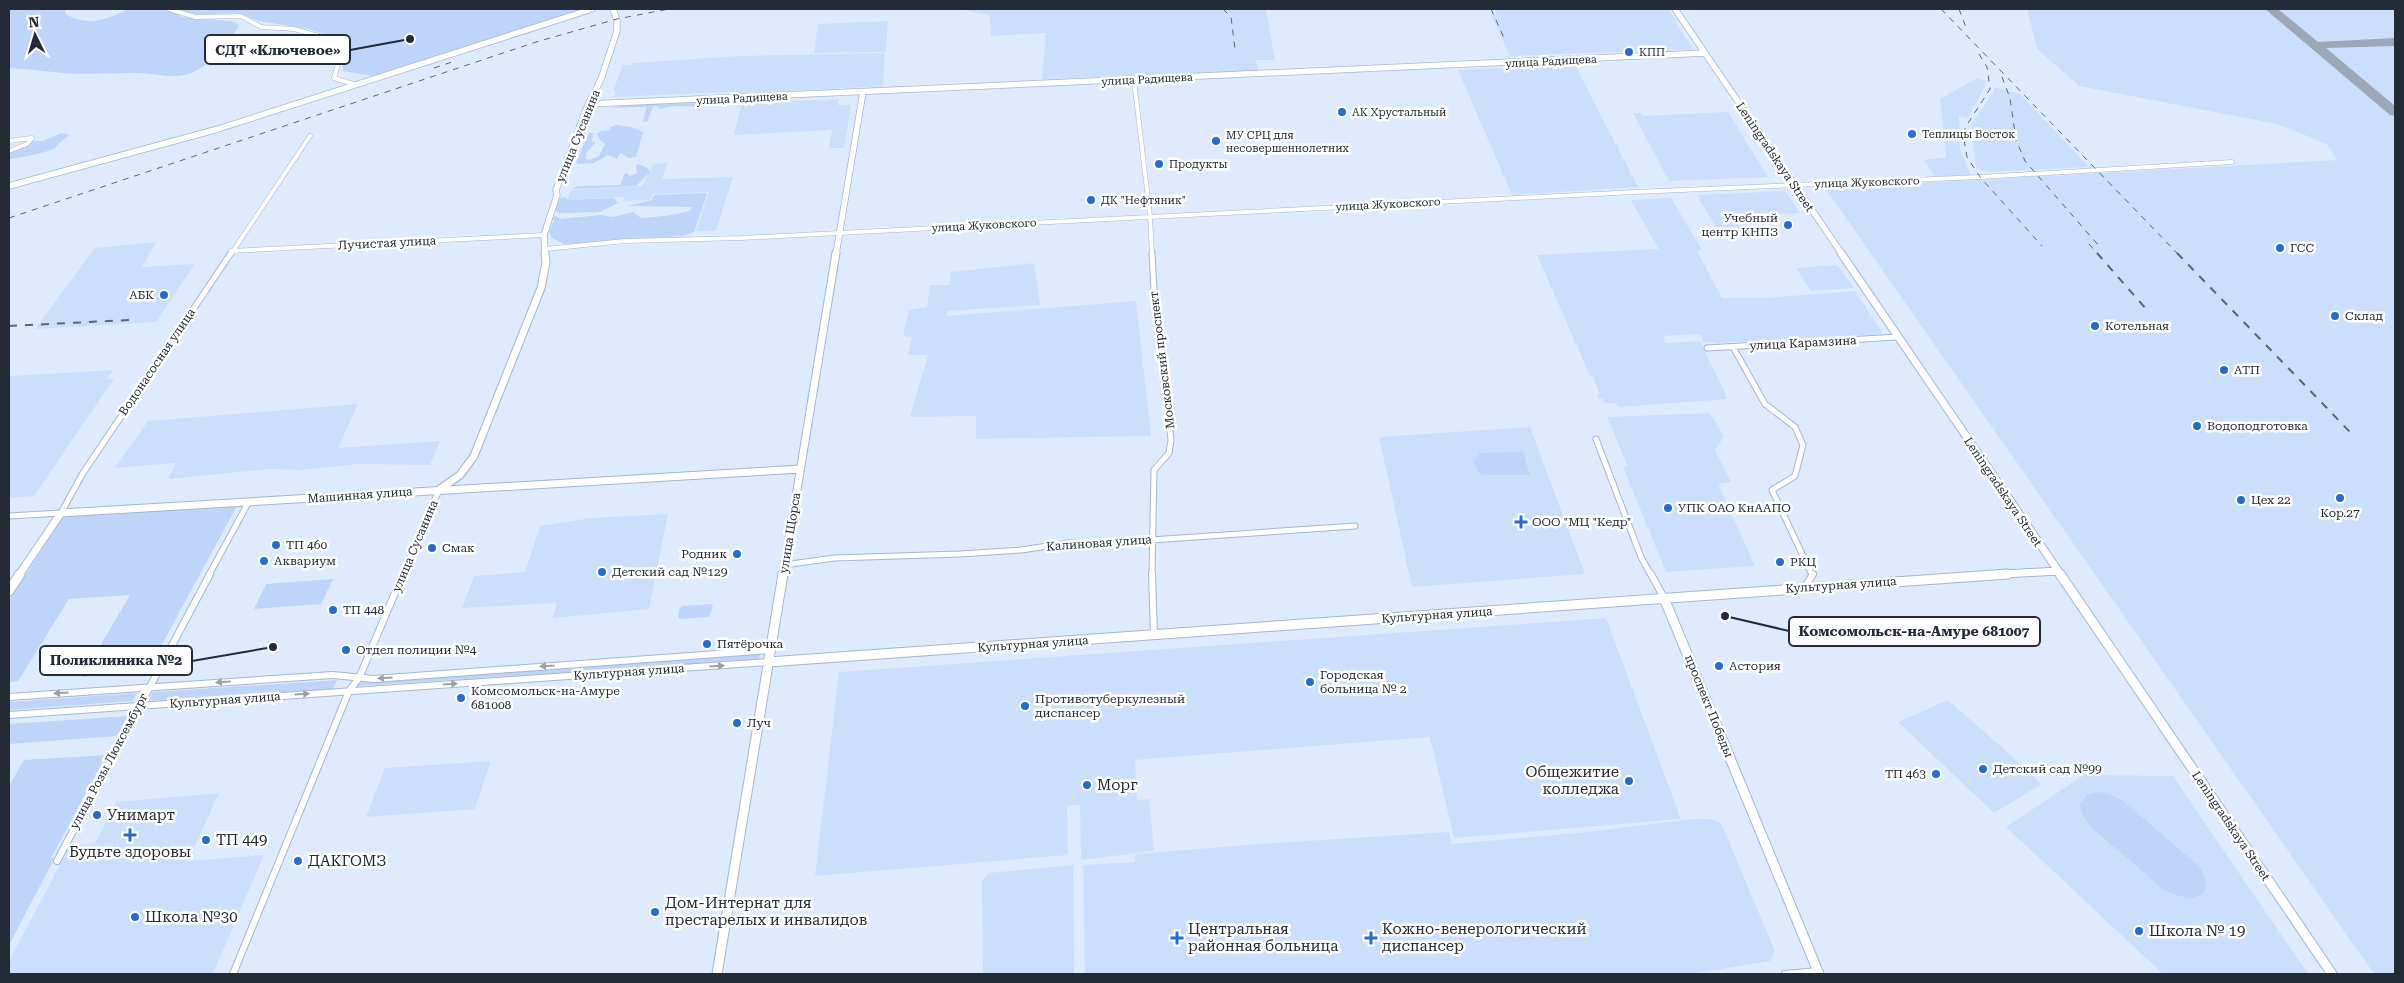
<svg xmlns="http://www.w3.org/2000/svg" width="2404" height="983" font-family="'Roboto Serif',serif">
	<style>
		.built { fill: #cbdffd }
		.green { fill: #bed5f9 }
		.lines { fill: none; stroke-linecap: round; stroke-linejoin: round }
		.taxiway { fill: #9ca8b8; fill-rule: evenodd }
		.street-far2-casing { stroke: #a3b6d4; stroke-width: 5 }
		.street-far1-casing { stroke: #a3b6d4; stroke-width: 7 }
		.street-casing { stroke: #a3b6d4; stroke-width: 8 }
		.secondary-far2-casing { stroke: #a3b6d4; stroke-width: 7 }
		.secondary-far1-casing { stroke: #a3b6d4; stroke-width: 9 }
		.secondary-casing { stroke: #a3b6d4; stroke-width: 11 }
		.street-far2 { stroke: #fff; stroke-width: 4 }
		.street-far1 { stroke: #fff; stroke-width: 5 }
		.street { stroke: #fff; stroke-width: 6 }
		.secondary-far2 { stroke: #fff; stroke-width: 5.5 }
		.secondary-far1 { stroke: #fff; stroke-width: 7 }
		.secondary { stroke: #fff; stroke-width: 9 }
		.rail-far1 { stroke: #5b6572; stroke-width: 1; stroke-dasharray: 6 6; stroke-linecap: butt }
		.rail { stroke: #5b6572; stroke-width: 2; stroke-dasharray: 8 8; stroke-linecap: butt }
		.oneway { fill: #9ca0a5 }
		.poi-dot { fill: #246bd7; stroke: #fff; stroke-width: 2 }
		.labels { text-anchor: middle; stroke-width: 5; stroke-linejoin: round; paint-order: stroke }
		.far-poi-label { font-size: 11px; fill: #232b36; stroke: #fff; text-anchor: start }
		.far-street-label { font-size: 11px; fill: #232b36; stroke: #fff }
		.street-label { font-size: 12px; fill: #232b36; stroke: #fff }
		.poi-label { font-size: 12px; fill: #232b36; stroke: #fff; text-anchor: start }
		.near-poi-label { font-size: 15px; fill: #232b36; stroke: #fff; text-anchor: start }
		.leader { fill: none; stroke: #232b36; stroke-width: 2 }
		.callout-dot { fill: #232b36; stroke: #fff; stroke-width: 2 }
		.callout { fill: #fff; stroke: #232b36; stroke-width: 2 }
		.callout-label { font-size: 14px; text-anchor: middle; font-weight: bold; fill: #232b36 }
	</style>
	<rect width="100%" height="100%" fill="#deebfe"/>
	<path class="built" d="M958 9H1266L1275 60H1256L1258 71 1042 79 1046 33 991 36 990 15Z
		M1494 9H1668L1678 21 1675 22 1693 49 1510 56 1491 15H1497Z
		M2027 9H2395V974H2374L1825 188 2337 160 2327 144 2277 124 2079 86 2037 49Z
		M888 21 886 52 814 53 818 24Z
		M885 53 883 86 732 94 731 92 614 97 616 91H613L623 65H632L633 63 738 56Z
		M1575 65 1638 187 1512 195 1458 70Z
		M1977 78 1986 81 1985 86 1968 118 1959 116 1960 149 1971 175 1935 177 1924 160 1946 157 1940 99Z
		M1994 87 2020 94 2089 167 1988 172 1976 168 1971 125 1994 91Z
		M839 99 838 105H851L844 148H829L832 130 734 135 742 103Z
		M1728 112 1768 177 1669 181 1633 113H1641L1643 116Z
		M667 163 662 179 733 177 716 231H696L709 192 653 194 650 200 623 201 624 197 567 200 571 190 642 186 653 164Z
		M1785 191 1800 213 1767 215 1776 231 1720 234 1697 195Z
		M1671 198 1702 250 1697 251 1722 298H1766L1855 291 1882 332 1881 334 1717 343 1703 342 1700 334 1663 336 1666 343 1700 341 1728 399 1619 407 1615 403H1605L1603 399H1599L1597 395 1600 394 1592 376H1590L1537 255 1655 249 1660 252 1631 200Z
		M156 242 142 267 195 264 156 322 35 329 95 248Z
		M1034 263 1040 305 947 311 946 316 1136 301 1151 436 976 439V416L910 417 928 355H908L912 337 903 336 909 310 927 307 930 285H949L951 272Z
		M1837 265 1854 288 1811 291 1796 268Z
		M113 370 107 379H114L34 496 9 498V376Z
		M358 404 338 448 440 441 430 465 358 464 302 470 270 469 168 479 176 463 115 468 148 421Z
		M1710 413 1724 437 1715 450 1731 482 1718 484 1755 566 1666 572 1623 467H1628L1607 417Z
		M1530 427 1585 574 1412 587 1379 437Z
		M668 514 649 609 553 618 557 603 462 608 474 576 525 572 540 526 591 518Z
		M1606 618 1681 819 1454 838 1430 737 1135 760 1137 800 1149 799 1154 851 1081 860 1080 805 1067 806 1068 855 815 876 839 672Z
		M1948 700 2006 751 2042 784 1994 813 1898 722Z
		M491 761 475 809 366 817 385 768Z
		M2084 775 2173 776 2308 974H2163L2006 827Z
		M219 793 188 861 264 855 213 974H9V961L70 846 95 843 116 802Z
		M1694 819H1711L1721 823 1775 951 1770 961 1691 974H1085L1083 865 1135 862V854L1259 844 1449 832 1452 844 1578 833Z
		M1073 865 1074 974H983L982 881 989 873Z"/>
	<path class="green" d="M9 9H65L66 14C88 28 108 18 130 9H588L390 72 372 76 343 71 342 53 324 34 309 29 259 21 236 13 195 15 179 9 177 14 182 17 231 21 237 23 238 27C229 43 216 60 199 69 177 82 159 73 136 73 116 73 97 74 78 74 55 73 32 69 9 68Z
		M702 102H710L712 105 704 107 674 106 660 109 656 106 653 107 647 122 643 121 647 107 610 108 627 105Z
		M616 125 631 127 643 132 636 157 629 158 621 153 617 159 608 155 594 163 578 164 576 162 589 133H593L592 141 595 143 586 153V159L589 160 599 156 605 144 600 140 597 134 601 131 612 130 610 127Z
		M61 133 70 135C62 141 61 141 55 148 50 152 15 159 9 159V152L32 141H43Z
		M638 164 648 168 650 172 636 186 572 189 578 186 620 185 624 174 627 173 630 176 637 173 636 166Z
		M705 193 707 194 694 232 683 236 564 244 552 238 549 231 554 221 553 217 556 216 560 219 601 215 613 217 633 212 641 218C657 217 674 215 690 211L692 207 628 206 652 200 654 195Z
		M564 197 568 200 614 198 618 203 600 212 560 213 557 212 556 209 560 198Z
		M1523 452 1530 475H1483L1478 472 1474 461 1480 453Z
		M237 506 147 672 82 677 130 595 69 599 18 681 9 682V600L63 517Z
		M333 579 321 604 254 609 266 584Z
		M711 604 713 605 709 617 680 619 678 617 680 608 683 606Z
		M760 654 759 660 356 686 362 682Z
		M337 680 333 689 148 701 153 692Z
		M137 693 132 701 9 710V702Z
		M128 716 117 736 9 744V724Z
		M106 755 53 855 51 857 54 859 9 945V786L24 760Z
		M2098 792 2112 795 2124 802 2199 866C2205 875 2209 884 2203 894L2189 899 2165 891 2092 828 2083 816 2080 804 2087 795Z"/>
	<g class="lines">
		<path class="taxiway" d="M2265 9H2278L2318 42 2395 38V46L2326 48 2395 106V116L2390 115Z"/>
		<g class="street-far2-casing">
			<path id="street-far2" d="M169 9 195 17 241 16 261 27 294 29 319 36 325 39 335 54 338 64 334 78 356 85
				M1134 80 1150 216 1152 254
				M9 141 32 138 27 144 9 151
				M545 249 625 241 741 238 1635 192 1980 177 2232 162
				M231 251 544 235
				M231 254 310 136"/>
		</g>
		<g class="street-far1-casing">
			<path id="street-far1" d="M1152 253 1154 290 1171 440 1169 453 1154 470 1152 575
				M1733 347 1765 404 1795 427 1803 445 1795 476 1772 490 1812 575
				M1707 348 1898 337
				M1596 439 1641 557 1651 575
				M9 516 61 513 83 473 231 253
				M784 565 834 558 960 554 1021 550 1068 543 1092 544 1355 526
				M209 575 248 503
				M403 575 439 490"/>
		</g>
		<g class="street-casing">
			<path id="street" d="M1152 574 1154 635
				M1651 574 1664 598
				M1805 587 1813 574
				M9 697 333 675 374 679 770 650
				M9 715 768 662
				M57 861 210 574
				M233 974 349 691 359 678 403 574
				M1785 974 1818 971"/>
		</g>
		<g class="secondary-far2-casing">
			<path id="secondary-far2" d="M1675 9 1842 254
				M589 104 1705 53
				M9 186 218 129 592 9
				M545 254 544 235 557 195 556 190 587 107 601 79 617 31V20L613 9
				M836 254 863 92"/>
		</g>
		<g class="secondary-far1-casing">
			<path id="secondary-far1" d="M1841 253 2061 575
				M440 489 460 475 474 456 541 288 546 262 545 253
				M19 575 61 513 800 469
				M783 575 836 253
				M1988 575 2057 571"/>
		</g>
		<g class="secondary-casing">
			<path id="secondary" d="M2060 574 2332 974
				M9 591 20 574
				M1664 598 1819 974
				M768 662 2008 574
				M717 974 783 574"/>
		</g>
		<use href="#street-far2" class="street-far2"/>
		<use href="#street-far1" class="street-far1"/>
		<use href="#street" class="street"/>
		<use href="#secondary-far2" class="secondary-far2"/>
		<use href="#secondary-far1" class="secondary-far1"/>
		<use href="#secondary" class="secondary"/>
		<path class="rail-far1" d="M1223 9 1231 17 1235 49
			M1491 9 1504 38
			M1941 9 2178 254
			M1959 9 1967 30
			M1979 54 1987 67 1990 89 1965 128 1964 140 1967 157 1980 177 2042 246
			M434 68 455 61
			M2002 77 2010 98 2016 140 2025 161 2099 246
			M9 218 536 42 617 19 669 9
			M2089 244 2098 254"/>
		<path class="rail" d="M2097 253 2147 310
			M2177 253 2350 432
			M9 326 129 320"/>
	</g>
	<defs><path id="oneway-solid" d="M-6-.8H1V-3.2L6.5 0L1 3.2V.8H-6Z" transform="scale(1.25)"/></defs>
	<g class="oneway">
		<use href="#oneway-solid" transform="translate(547 666) rotate(176)"/>
		<use href="#oneway-solid" transform="translate(717 666) rotate(-4)"/>
		<use href="#oneway-solid" transform="translate(385 678) rotate(176)"/>
		<use href="#oneway-solid" transform="translate(223 682) rotate(176)"/>
		<use href="#oneway-solid" transform="translate(450 684) rotate(-4)"/>
		<use href="#oneway-solid" transform="translate(61 693) rotate(176)"/>
		<use href="#oneway-solid" transform="translate(302 694) rotate(-4)"/>
	</g>
	<g class="poi-dot">
		<circle cx="1629" cy="52" r="5"/>
		<circle cx="1342" cy="112" r="5"/>
		<circle cx="1912" cy="134" r="5"/>
		<circle cx="1216" cy="141" r="5"/>
		<circle cx="1159" cy="164" r="5"/>
		<circle cx="1091" cy="200" r="5"/>
		<circle cx="1788" cy="225" r="5"/>
		<circle cx="2280" cy="248" r="5"/>
		<circle cx="164" cy="295" r="5"/>
		<circle cx="2335" cy="316" r="5"/>
		<circle cx="2095" cy="326" r="5"/>
		<circle cx="2224" cy="370" r="5"/>
		<circle cx="2197" cy="426" r="5"/>
		<circle cx="2340" cy="498" r="5"/>
		<circle cx="2241" cy="500" r="5"/>
		<circle cx="1668" cy="508" r="5"/>
		<path d="M1518.5 514.5h5v5h5v5h-5v5h-5v-5h-5v-5h5z"/>
		<circle cx="276" cy="545" r="5"/>
		<circle cx="432" cy="548" r="5"/>
		<circle cx="737" cy="554" r="5"/>
		<circle cx="264" cy="561" r="5"/>
		<circle cx="1780" cy="562" r="5"/>
		<circle cx="602" cy="572" r="5"/>
		<circle cx="333" cy="610" r="5"/>
		<circle cx="707" cy="644" r="5"/>
		<circle cx="346" cy="650" r="5"/>
		<circle cx="1719" cy="666" r="5"/>
		<circle cx="1310" cy="682" r="5"/>
		<circle cx="461" cy="698" r="5"/>
		<circle cx="1025" cy="706" r="5"/>
		<circle cx="737" cy="723" r="5"/>
		<circle cx="1983" cy="769" r="5"/>
		<circle cx="1936" cy="774" r="5"/>
		<circle cx="1629" cy="781" r="5"/>
		<circle cx="1087" cy="785" r="5"/>
		<circle cx="97" cy="815" r="5"/>
		<path d="M127.5 827.5h5v5h5v5h-5v5h-5v-5h-5v-5h5z"/>
		<circle cx="206" cy="840" r="5"/>
		<circle cx="298" cy="861" r="5"/>
		<circle cx="655" cy="912" r="5"/>
		<circle cx="135" cy="917" r="5"/>
		<circle cx="2139" cy="931" r="5"/>
		<path d="M1174.5 930.5h5v5h5v5h-5v5h-5v-5h-5v-5h5z"/>
		<path d="M1368.5 930.5h5v5h5v5h-5v5h-5v-5h-5v-5h5z"/>
	</g>
	<g class="labels">
		<g class="far-poi-label">
			<text x="1639" y="56">КПП</text>
			<text x="1352" y="116">АК Хрустальный</text>
			<text x="1922" y="138">Теплицы Восток</text>
			<text x="1226" y="139">МУ СРЦ для<tspan x="1226" dy="13">несовершеннолетних</tspan></text>
			<text x="1169" y="168">Продукты</text>
			<text x="1101" y="204">ДК "Нефтяник"</text>
		</g>
		<g class="far-street-label">
			<text transform="translate(1551 61) rotate(-3)" y="4">улица Радищева</text>
			<text transform="translate(1147 79) rotate(-3)" y="4">улица Радищева</text>
			<text transform="translate(742 98) rotate(-3)" y="4">улица Радищева</text>
			<text transform="translate(1867 182) rotate(-2)" y="4">улица Жуковского</text>
			<text transform="translate(1388 204) rotate(-3)" y="4">улица Жуковского</text>
			<text transform="translate(984 225) rotate(-3)" y="4">улица Жуковского</text>
		</g>
		<g class="street-label">
			<text transform="translate(578 136) rotate(-68)" y="4">улица Сусанина</text>
			<text transform="translate(1775 157) rotate(56)" y="4">Leningradskaya Street</text>
			<text transform="translate(387 243) rotate(-3)" y="4">Лучистая улица</text>
			<text transform="translate(1803 343) rotate(-3)" y="4">улица Карамзина</text>
			<text transform="translate(1162 360) rotate(-97)" y="4">Московский проспект</text>
			<text transform="translate(157 362) rotate(-56)" y="4">Водонасосная улица</text>
			<text transform="translate(2003 492) rotate(56)" y="4">Leningradskaya Street</text>
			<text transform="translate(360 495) rotate(-4)" y="4">Машинная улица</text>
			<text transform="translate(790 533) rotate(-81)" y="4">улица Щорса</text>
			<text transform="translate(1099 543) rotate(-4)" y="4">Калиновая улица</text>
			<text transform="translate(415 546) rotate(-67)" y="4">улица Сусанина</text>
			<text transform="translate(1841 585) rotate(-4)" y="4">Культурная улица</text>
			<text transform="translate(1437 615) rotate(-4)" y="4">Культурная улица</text>
			<text transform="translate(1033 644) rotate(-4)" y="4">Культурная улица</text>
			<text transform="translate(629 672) rotate(-4)" y="4">Культурная улица</text>
			<text transform="translate(225 700) rotate(-4)" y="4">Культурная улица</text>
			<text transform="translate(1709 706) rotate(68)" y="4">проспект Победы</text>
			<text transform="translate(109 761) rotate(-62)" y="4">улица Розы Люксембург</text>
			<text transform="translate(2231 826) rotate(56)" y="4">Leningradskaya Street</text>
		</g>
		<g class="poi-label">
			<text x="1778" y="222" text-anchor="end">Учебный<tspan x="1778" dy="14">центр КНПЗ</tspan></text>
			<text x="2290" y="252">ГСС</text>
			<text x="154" y="299" text-anchor="end">АБК</text>
			<text x="2345" y="320">Склад</text>
			<text x="2105" y="330">Котельная</text>
			<text x="2234" y="374">АТП</text>
			<text x="2207" y="430">Водоподготовка</text>
			<text x="2251" y="504">Цех 22</text>
			<text x="1678" y="512">УПК ОАО КнААПО</text>
			<text x="2340" y="517" text-anchor="middle">Кор.27</text>
			<text x="1532" y="526">ООО "МЦ "Кедр"</text>
			<text x="286" y="549">ТП 460</text>
			<text x="442" y="552">Смак</text>
			<text x="727" y="558" text-anchor="end">Родник</text>
			<text x="274" y="565">Аквариум</text>
			<text x="1790" y="566">РКЦ</text>
			<text x="612" y="576">Детский сад №129</text>
			<text x="343" y="614">ТП 448</text>
			<text x="717" y="648">Пятёрочка</text>
			<text x="356" y="654">Отдел полиции №4</text>
			<text x="1729" y="670">Астория</text>
			<text x="1320" y="679">Городская<tspan x="1320" dy="14">больница № 2</tspan></text>
			<text x="471" y="695">Комсомольск-на-Амуре<tspan x="471" dy="14">681008</tspan></text>
			<text x="1035" y="703">Противотуберкулезный<tspan x="1035" dy="14">диспансер</tspan></text>
			<text x="747" y="727">Луч</text>
			<text x="1993" y="773">Детский сад №99</text>
			<text x="1926" y="778" text-anchor="end">ТП 463</text>
		</g>
		<g class="near-poi-label">
			<text x="1619" y="777" text-anchor="end">Общежитие<tspan x="1619" dy="17">колледжа</tspan></text>
			<text x="1097" y="790">Морг</text>
			<text x="107" y="820">Унимарт</text>
			<text x="216" y="845">ТП 449</text>
			<text x="130" y="857" text-anchor="middle">Будьте здоровы</text>
			<text x="308" y="866">ДАКГОМЗ</text>
			<text x="665" y="908">Дом-Интернат для<tspan x="665" dy="17">престарелых и инвалидов</tspan></text>
			<text x="145" y="922">Школа №30</text>
			<text x="1188" y="934">Центральная<tspan x="1188" dy="17">районная больница</tspan></text>
			<text x="1382" y="934">Кожно-венерологический<tspan x="1382" dy="17">диспансер</tspan></text>
			<text x="2149" y="936">Школа № 19</text>
		</g>
	</g>
	<path class="leader" d="M410 39L350 50M1725 616L1789 631M273 647L192 661"/>
	<g class="callout-dot">
		<circle cx="410" cy="39" r="5"/>
		<circle cx="1725" cy="616" r="5"/>
		<circle cx="273" cy="647" r="5"/>
	</g>
	<g class="callout">
		<rect x="205" y="35" width="145" height="29" rx="5"/>
		<rect x="1789" y="617" width="251" height="29" rx="5"/>
		<rect x="40" y="646" width="152" height="29" rx="5"/>
	</g>
	<g class="callout-label">
		<text x="278" y="55">СДТ «Ключевое»</text>
		<text x="1914" y="636">Комсомольск-на-Амуре 681007</text>
		<text x="116" y="665">Поликлиника №2</text>
	</g>
	<rect width="2404" height="983" fill="none" stroke="#232b36" stroke-width="20"/>
	<g transform="translate(35 35) rotate(355)" stroke="#ffffff" stroke-width="4" paint-order="stroke">
	<path d="M0-4L9 19L0 12L-9 19Z" fill="#232b36"/>
	<text y="-8" font-size="14" font-weight="bold" text-anchor="middle" fill="#232b36">N</text>
	</g>
</svg>
